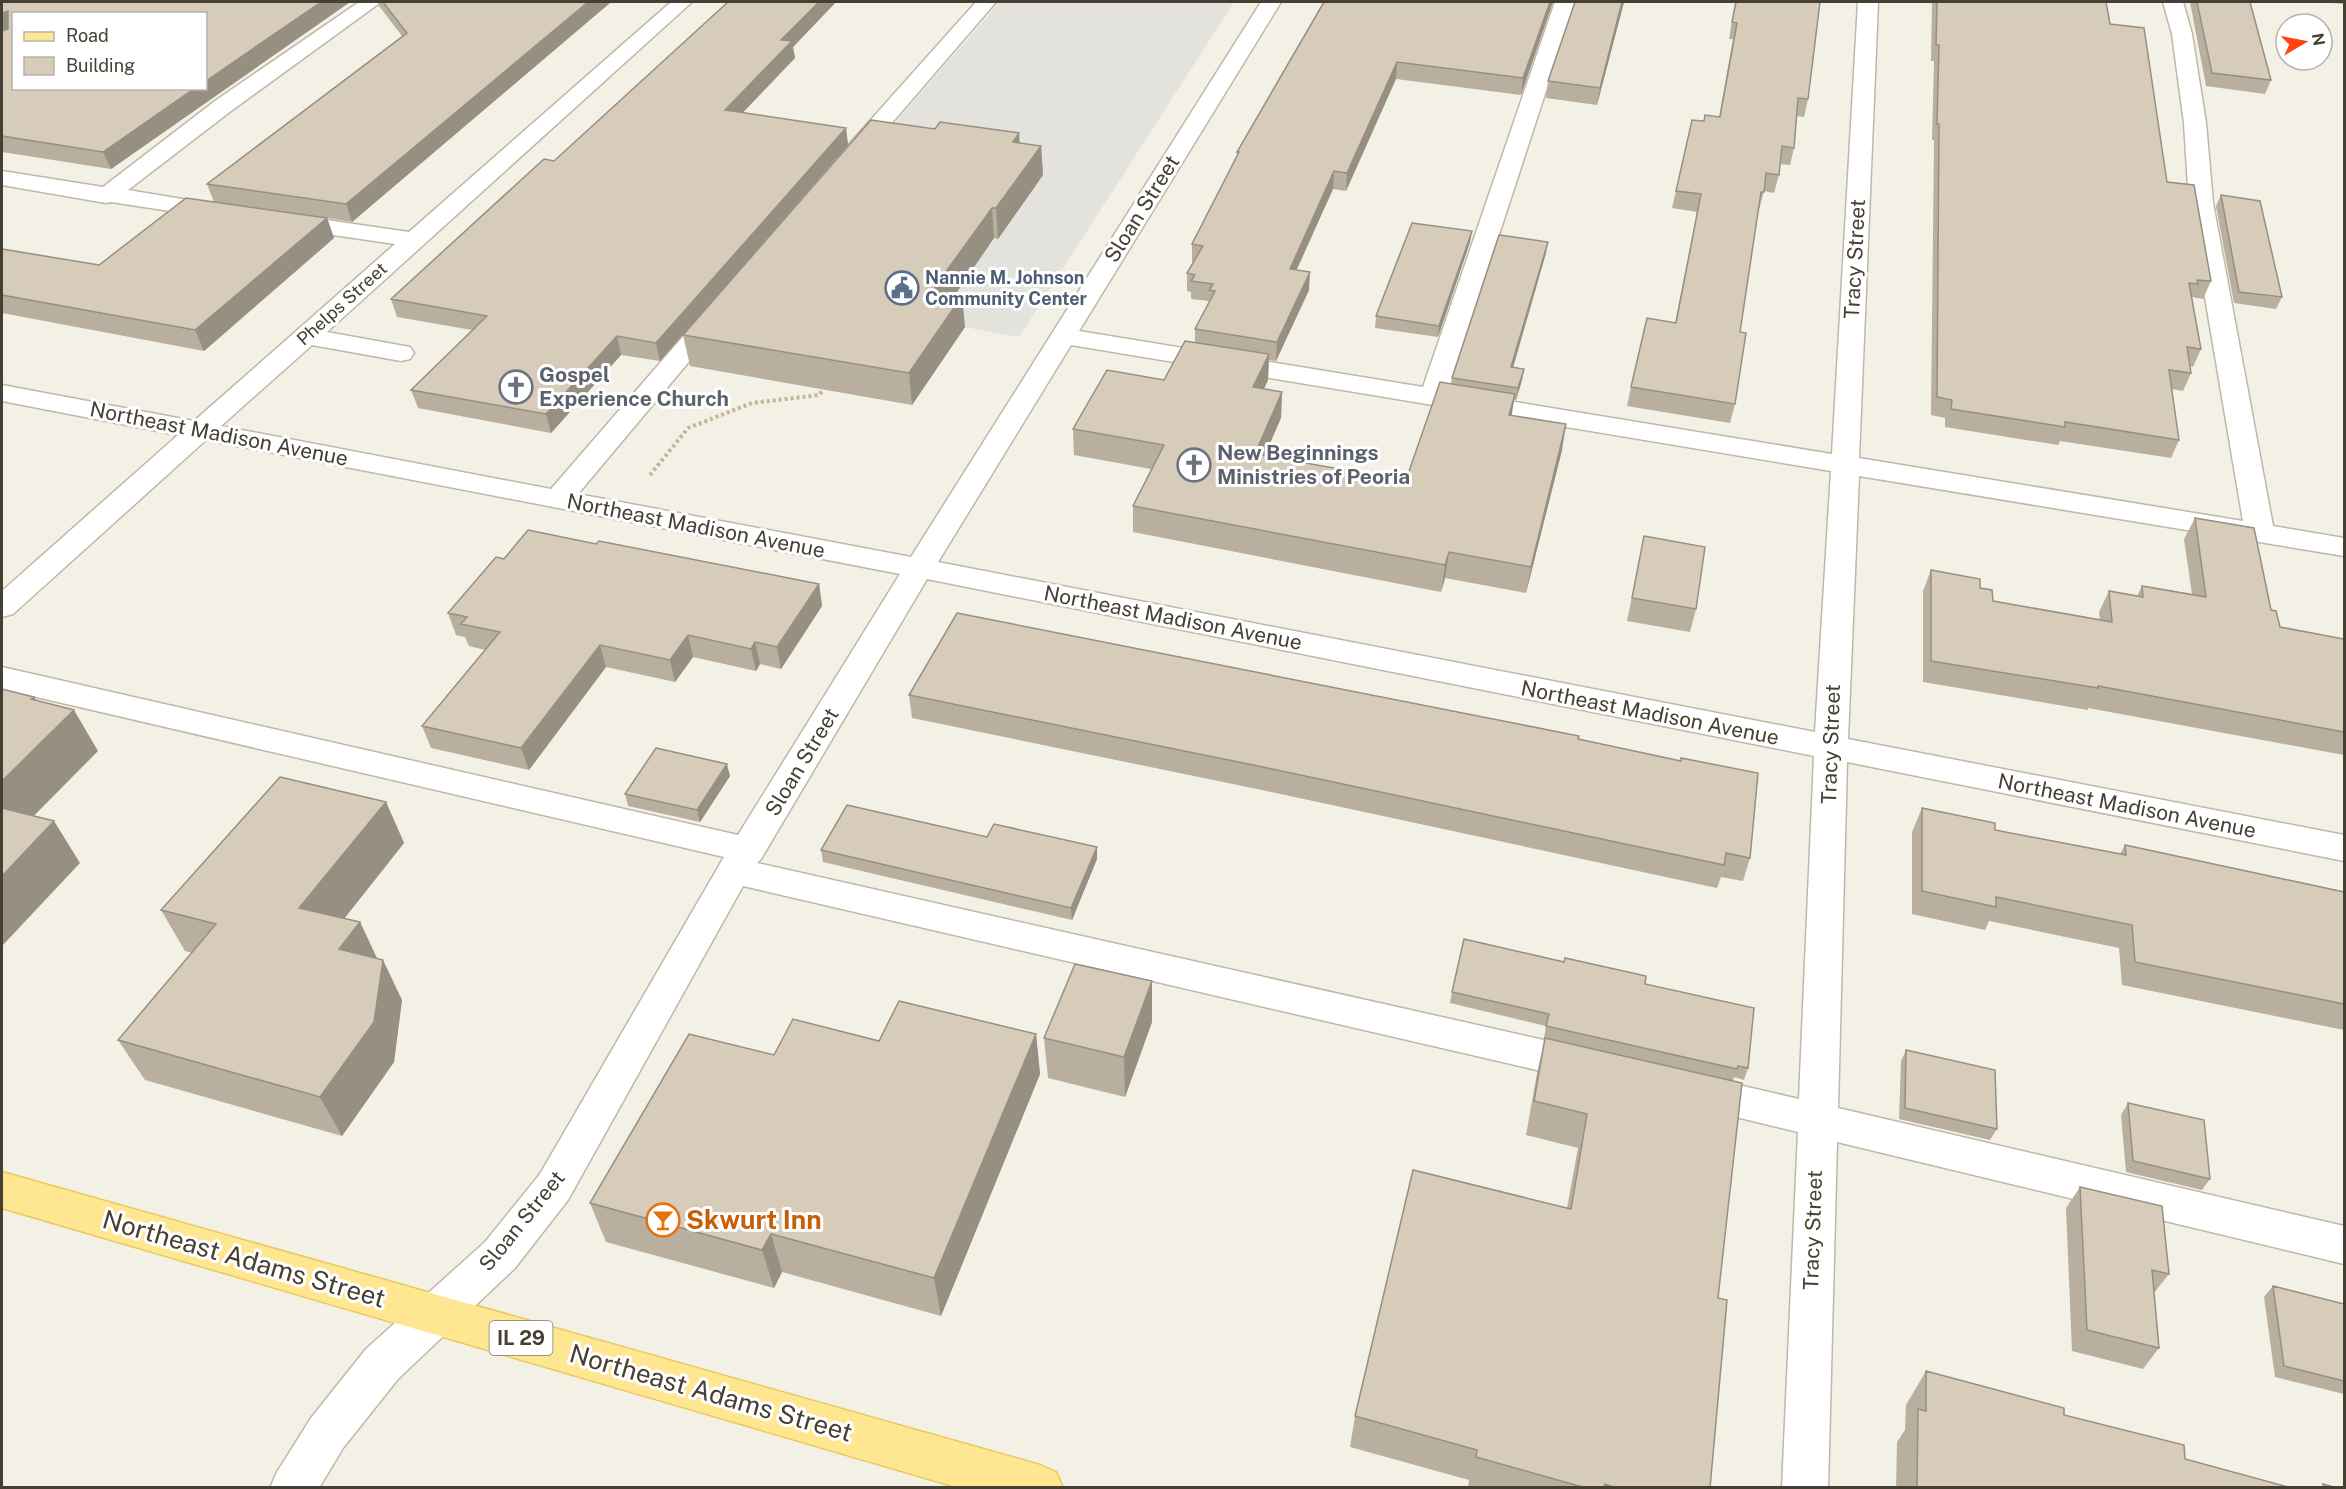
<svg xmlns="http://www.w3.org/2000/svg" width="2346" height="1489" font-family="'Public Sans',sans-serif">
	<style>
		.parking { fill: #e4e2dd }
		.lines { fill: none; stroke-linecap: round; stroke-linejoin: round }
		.minor-casing { stroke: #bfb8a7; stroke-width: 3 }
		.major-casing { stroke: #eac95c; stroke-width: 3 }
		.path { stroke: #c2b697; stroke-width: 4; stroke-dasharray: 3 3; stroke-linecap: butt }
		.minor { fill: #fff; fill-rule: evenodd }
		.major { fill: #ffe792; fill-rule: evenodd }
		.wall { fill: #b8af9f }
		.shaded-wall { fill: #968f82 }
		.building { fill: #d6ccb9; stroke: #968f82; stroke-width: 1.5 }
		.labels { text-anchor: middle; stroke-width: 6; stroke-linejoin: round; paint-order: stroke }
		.far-service-label { font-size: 18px; font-weight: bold; fill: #4e5e75; stroke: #fff; text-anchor: start }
		.far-street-label { font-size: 18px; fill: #464034; stroke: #fff }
		.shield { fill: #fff; stroke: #7e7971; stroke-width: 1.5 }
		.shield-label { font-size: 20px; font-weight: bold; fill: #464034 }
		.street-label { font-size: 21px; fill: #464034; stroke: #fff }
		.worship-label { font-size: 21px; font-weight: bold; fill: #5b616d; stroke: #fff; text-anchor: start }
		.near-food-label { font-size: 26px; font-weight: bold; fill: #c56008; stroke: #fff; text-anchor: start }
		.near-street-label { font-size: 26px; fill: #464034; stroke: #fff }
	</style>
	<rect width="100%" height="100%" fill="#f3f0e5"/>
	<path class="parking" d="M1000 2H1234L1019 337 936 322 994 238H998L1042 176 772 264Z"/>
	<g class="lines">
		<g class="minor-casing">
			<path id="minor" d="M359 2H381L231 111 128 190 230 207 234 212 230 217 222 219 111 202 106 203 2 185V171L103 187 215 101Z
				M671 2H692L327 332 410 347 414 353 410 359 401 361 312 345 221 426 551 489 705 311 714 308 723 311 727 316 723 321 578 494 911 557 1261 2H1281L1079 331 1423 387 1555 2H1575L1448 391 1832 454 1858 2H1878L1859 458 2243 521 2189 203 2184 123 2172 34 2163 2H2183L2192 34 2206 123 2213 203 2273 526 2344 538V556L1859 476 1848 739 2344 835V861L1847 762 1838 1108 2344 1226V1264L1837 1142 1828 1488H1782L1798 1132 1695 1107 1681 1103 1675 1091 1681 1079 1695 1075 1799 1099 1814 756 927 579 761 859 757 863 1584 1049 1598 1054 1603 1065 1598 1076 1584 1081 743 886 568 1200 515 1268 398 1379 343 1448 319 1488H270L277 1472 311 1418 366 1349 485 1242 540 1174 724 857 2 689V667L738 835 900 574 206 440 13 614 2 617V591L178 435 2 401V385L194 421 395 244 285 228 277 226 273 221 277 216 285 214 409 232ZM1071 345 1831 471 1815 732 938 562Z
				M976 2H996L859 161 851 163 843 161 840 156 843 151Z"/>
		</g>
		<g class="major-casing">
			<path id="major" d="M2 1172 1040 1465 1056 1472 1063 1488H960L2 1208Z"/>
		</g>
		<path class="path" d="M650 475 688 428 752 403 819 395 824 389"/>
		<use href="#minor" class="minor"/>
		<use href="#major" class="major"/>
	</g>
	<path class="wall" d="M2 2H350L111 169 2 152Z
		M378 2H611L352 222 327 218 334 238 204 351 2 313V249L99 265 214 202 207 184 402 36 379 6Z
		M728 2H836L793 47 795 58 742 113 846 128 848 145 660 361 621 355 551 433 418 408 411 390 472 330 397 317 391 299 554 161Z
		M1324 2H1553L1521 95 1396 79 1346 191 1333 189 1296 270 1309 290 1276 361 1269 360 1268 380 1264 389 1282 392 1281 418 1264 456 1396 479 1407 477 1452 384V378L1546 253 1513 367 1524 369 1522 380 1516 400H1514L1511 415 1562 450 1526 593 1445 578 1441 592 1133 532V506L1151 469 1074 455 1073 429 1164 380 1195 342V329L1209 303V301L1191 299V292L1187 291V273L1193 262H1192V244L1237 157V152L1313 21Z
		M1624 2 1597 105 1546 98 1548 81Z
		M1735 2H1820L1808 99 1804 117 1797 116 1794 148 1790 165 1780 164 1779 175 1774 193 1764 191 1759 210H1758L1740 332 1735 404 1730 423 1627 406 1631 387 1675 323 1697 212 1672 208 1676 191 1719 117 1733 39H1729Z
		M1932 2H2106L2110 24 2167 182 2211 281 2203 299 2192 297V299L2201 349 2193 367 2190 366 2191 373 2183 391 2172 389 2179 440 2171 458 2060 441 2058 445 1945 427V418L1931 415 1934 140H1932L1934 61H1931Z
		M2190 2H2250L2271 80 2265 94 2206 86Z
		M2320 2H2344V7V4Z
		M935 129 1041 146 1043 175 998 239 994 238 955 295 965 327 912 405 690 366 683 335Z
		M2221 195 2282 297 2276 309 2234 303 2216 206Z
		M1472 231 1470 242 1438 337 1375 328 1376 316Z
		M2195 518 2271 610 2280 627 2344 639V755L2088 708V710L1923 682V591L1931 570 1980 588 1993 601 2100 620 2099 612 2109 591 2137 596 2142 586 2192 594 2184 539Z
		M1644 536 1696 609 1690 632 1627 621Z
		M596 544 819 584 822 606 781 669 760 664 756 671 693 657 675 682 606 667 529 770 431 748 422 726 485 650 469 646 465 637 456 635 448 613 504 559Z
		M909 695 1578 739 1750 858 1743 881 1721 877 1717 888 1262 790 912 718Z
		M730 776 700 822 628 806 625 794Z
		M386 802 404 843 344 919 360 922 377 958 402 1000 394 1062 342 1136 145 1080 118 1040 192 953 185 951 161 910Z
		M1922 808 1995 830 2120 854 2125 845 2343 891 2344 889V1030L2122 985 2119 948 1989 921 1985 930 1912 914V832Z
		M987 837 1097 847V859L1072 920 823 862 821 850Z
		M1645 984 1748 1068 1744 1080 1734 1077 1733 1081 1718 1298 1710 1488H1470L1468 1487 1469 1480 1350 1447 1355 1416 1567 1208 1578 1148 1526 1135 1537 1073 1545 1039 1544 1038 1546 1026 1450 1003 1452 992Z
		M1152 1022 1125 1097 1048 1078 1044 1038Z
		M1036 1034 1040 1074 941 1316 782 1272 774 1288 606 1242 590 1203 774 1055 879 1041Z
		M1906 1050 1997 1129 1990 1140 1899 1119 1901 1061Z
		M2128 1103 2210 1179 2202 1190 2126 1172 2121 1115Z
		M2080 1187 2169 1274 2154 1293 2159 1348 2143 1369 2072 1351 2066 1208Z
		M2273 1286 2344 1304V1394L2275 1377 2264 1297Z
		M1926 1371 2064 1415 2185 1459 2292 1488H1896L1897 1442 1905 1430 1906 1405Z"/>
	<path class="shaded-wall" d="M321 2H350L111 169 103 152 195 88H206V81Z
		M588 2H611L352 222 346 204Z
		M819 2H836L793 47 795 58 728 128 725 110 781 40Z
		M1550 2H1553L1521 95 1523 78Z
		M1622 2H1624L1597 105 1600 88Z
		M8 11 14 28 2 32V13Z
		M1397 62 1396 79 1346 191 1347 173Z
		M846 128 848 145 660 361 656 343Z
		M1019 133 1021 163 1013 142Z
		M1041 146 1043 175 998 239 996 208Z
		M1334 171 1333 189 1289 287 1290 269Z
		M992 208 994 238 936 322 932 291Z
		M327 218 334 238 204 351 195 330Z
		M1472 231 1470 242 1438 337 1439 326Z
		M1548 242 1546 253 1510 378 1511 367Z
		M1310 272 1309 290 1276 361 1277 342Z
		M962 296 965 327 912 405 909 373Z
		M617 336 621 355 551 433 546 414Z
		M1269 354 1268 380 1252 413 1253 387Z
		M1524 369 1522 380 1516 400 1518 388Z
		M1282 392 1281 418 1254 480 1255 454Z
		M1515 394 1511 420 1509 415Z
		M1566 424 1562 450 1526 593 1531 567Z
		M1449 552 1445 578 1441 592 1445 565Z
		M819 584 822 606 781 669 777 647Z
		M688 635 693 657 675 682 670 660Z
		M755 642 760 664 756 671 751 649Z
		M600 645 606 667 529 770 521 748Z
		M34 697 54 730 74 710 98 751 7 843 2 835V781L31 699Z
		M727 764 730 776 700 822 697 810Z
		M386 802 404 843 320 949 299 908Z
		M54 821 80 863 2 946V876Z
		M1097 847V859L1072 920 1071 908Z
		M360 922 379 963 339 949Z
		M383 960 402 1000 394 1062 342 1136 320 1097Z
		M1152 981V1022L1125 1097 1124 1057Z
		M1036 1034 1040 1074 941 1316 934 1278Z
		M771 1234 782 1272 774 1288 762 1250Z"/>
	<path class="building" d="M2 2H321L206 81V14H14V88H195L103 152 2 136V31L8 29V11L2 13Z
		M383 2H588L346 204 207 184 407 33Z
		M728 2H819L781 40 792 41 725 110 846 128 656 343 617 336 546 414 411 390 487 316 391 299 544 159 554 161Z
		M1324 2H1550L1523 78 1397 62 1347 173 1334 171 1290 269 1310 272 1277 342 1195 329 1215 291 1209 290 1213 284 1191 281 1195 275 1187 273 1203 246 1192 244 1239 152H1237L1313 21Z
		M1575 2H1622L1600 88 1548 81Z
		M1736 2H1820L1808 99 1798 98 1794 148 1782 146 1779 175 1766 173 1764 192H1761L1740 332 1746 333 1735 404 1631 387 1647 318 1676 323 1701 194 1676 191 1692 120 1704 121 1705 115 1720 117 1737 23 1732 22Z
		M1937 2H2106L2110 24 2144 28 2167 182 2194 185 2211 281 2197 280 2198 284 2189 283 2201 349 2187 347 2191 373 2169 370 2179 440 2065 422V427L1951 409 1952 400 1937 397 1939 124H1937L1939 45H1936Z
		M2197 2H2250L2271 80 2212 73Z
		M871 120 935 129 940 122 1019 133 1013 142 1041 146 996 208H992L932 291 962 296 909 373 683 335Z
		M2221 195 2260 201 2282 297 2239 292Z
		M186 198 327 218 195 330 2 295V249L99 265Z
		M1412 223 1472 231 1439 326 1376 316Z
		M1499 235 1548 242 1511 367 1524 369 1518 388 1452 378Z
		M1185 341 1269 354 1253 387 1282 392 1255 454 1396 479 1397 476 1407 477 1440 382 1515 394 1509 415 1566 424 1531 567 1449 552 1445 565 1133 506 1164 445 1073 429 1107 370 1164 380Z
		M2195 518 2254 528 2271 610 2276 611 2280 627 2344 639V732L2098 686V688L1931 661V570L1980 579V588L1992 590 1993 601 2112 622 2109 591 2143 597 2142 586 2206 597Z
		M528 530 596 544 599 541 819 584 777 647 755 642 751 649 688 635 670 660 600 645 521 748 422 726 500 632 461 624 467 617 448 613 496 557 504 559Z
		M1644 536 1705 547 1696 609 1632 598Z
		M957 613 1579 736 1578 739 1681 761V758L1758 773 1750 858 1726 853 1724 865 1263 767 909 695Z
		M2 689 34 697 31 699 74 710 2 781Z
		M656 748 727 764 697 810 625 794Z
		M280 777 386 802 299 908 360 922 339 949 383 960 374 1022 320 1097 118 1040 216 924 161 910Z
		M847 805 987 837 994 824 1097 847 1071 908 821 850Z
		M2 808 54 821 2 876Z
		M1922 808 1995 823V830L2126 855 2125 845 2344 892V1004L2135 962 2132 925 1996 897V907L1922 891Z
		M1464 939 1564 962 1565 958 1646 976 1645 984 1754 1008 1748 1068 1738 1066 1737 1069 1546 1026 1549 1014 1452 992Z
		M1075 964 1152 981 1124 1057 1044 1038Z
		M899 1001 1036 1034 934 1278 771 1234 762 1250 590 1203 689 1034 774 1055 793 1019 879 1041Z
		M1545 1038 1742 1083 1718 1298 1727 1300 1710 1488H1616L1605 1484 1604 1488H1586L1476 1457 1477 1450 1355 1416 1413 1170 1571 1209 1587 1114 1534 1101Z
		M1906 1050 1995 1070 1997 1129 1905 1108Z
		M2128 1103 2204 1120 2210 1179 2133 1161Z
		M2080 1187 2162 1206 2169 1274 2152 1270 2159 1348 2087 1330Z
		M2273 1286 2344 1304V1381L2284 1366Z
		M1926 1371 2064 1408V1415L2184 1445 2185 1459 2292 1488H1917L1918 1409 1926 1411Z
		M2323 1484 2337 1488H2324Z"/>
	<defs>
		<g id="civic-ring" transform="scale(1.725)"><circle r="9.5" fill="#fff" stroke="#5c6f8a" stroke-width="1.5"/><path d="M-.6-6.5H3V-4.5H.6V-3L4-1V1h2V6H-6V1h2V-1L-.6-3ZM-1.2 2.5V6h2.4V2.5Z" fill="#5c6f8a"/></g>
		<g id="church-ring" transform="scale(1.725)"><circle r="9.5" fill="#fff" stroke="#6b7280" stroke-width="1.5"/><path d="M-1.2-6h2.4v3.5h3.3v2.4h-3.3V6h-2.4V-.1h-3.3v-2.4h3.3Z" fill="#6b7280"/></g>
		<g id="bar-ring" transform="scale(1.725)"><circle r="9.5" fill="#fff" stroke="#e8710a" stroke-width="1.5"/><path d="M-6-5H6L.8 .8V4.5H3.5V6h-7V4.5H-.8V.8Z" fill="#e8710a"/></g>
	</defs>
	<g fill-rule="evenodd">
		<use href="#civic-ring" x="902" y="288"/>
		<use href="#church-ring" x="516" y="387"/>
		<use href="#church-ring" x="1194" y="465"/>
		<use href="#bar-ring" x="663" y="1220"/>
	</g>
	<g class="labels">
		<g class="far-service-label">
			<text x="925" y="284">Nannie M. Johnson<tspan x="925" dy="21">Community Center</tspan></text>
		</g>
		<g class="far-street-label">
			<text transform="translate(342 304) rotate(-42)" y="6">Phelps Street</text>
		</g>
		<rect class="shield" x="489.5" y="1321" width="63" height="34" rx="4.5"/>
		<g class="shield-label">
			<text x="521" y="1345">IL 29</text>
		</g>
		<g class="street-label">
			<text transform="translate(1142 209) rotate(-58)" y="7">Sloan Street</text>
			<text transform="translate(1855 259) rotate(-87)" y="7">Tracy Street</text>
			<text transform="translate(219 434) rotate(11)" y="7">Northeast Madison Avenue</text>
			<text transform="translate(696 526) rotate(11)" y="7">Northeast Madison Avenue</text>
			<text transform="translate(1173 618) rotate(11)" y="7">Northeast Madison Avenue</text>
			<text transform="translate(1650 713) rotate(11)" y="7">Northeast Madison Avenue</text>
			<text transform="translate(1831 744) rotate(-88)" y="7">Tracy Street</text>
			<text transform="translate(802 762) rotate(-59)" y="7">Sloan Street</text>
			<text transform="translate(2127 806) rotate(11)" y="7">Northeast Madison Avenue</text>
			<text transform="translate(522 1221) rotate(-51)" y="7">Sloan Street</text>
			<text transform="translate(1813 1230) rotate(-88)" y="7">Tracy Street</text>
		</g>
		<g class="worship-label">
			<text x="539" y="382">Gospel<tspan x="539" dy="24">Experience Church</tspan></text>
			<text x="1217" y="460">New Beginnings<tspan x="1217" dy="24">Ministries of Peoria</tspan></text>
		</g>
		<g class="near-food-label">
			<text x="686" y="1229">Skwurt Inn</text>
		</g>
		<g class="near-street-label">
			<text transform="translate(244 1259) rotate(16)" y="9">Northeast Adams Street</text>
			<text transform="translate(711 1393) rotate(16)" y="9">Northeast Adams Street</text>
		</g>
	</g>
	<rect width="2346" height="1489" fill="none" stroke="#464034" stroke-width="6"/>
	<rect x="12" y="12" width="195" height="78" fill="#ffffff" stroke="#b5b3ae" stroke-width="1.5"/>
	<rect x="24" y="32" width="30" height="9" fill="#ffe792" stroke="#b5b3ae" stroke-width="1.5"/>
	<text x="66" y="42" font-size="18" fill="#464034">Road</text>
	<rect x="24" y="57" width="30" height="18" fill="#d6ccb9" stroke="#b5b3ae" stroke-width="1.5"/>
	<text x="66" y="72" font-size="18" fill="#464034">Building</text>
	<g transform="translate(2304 42) rotate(80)"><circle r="28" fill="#ffffff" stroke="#b5b3ae" stroke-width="1.5"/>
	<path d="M0-4.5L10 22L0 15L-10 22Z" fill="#ff4410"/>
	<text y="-9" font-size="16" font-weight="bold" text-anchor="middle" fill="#464034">N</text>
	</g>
</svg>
